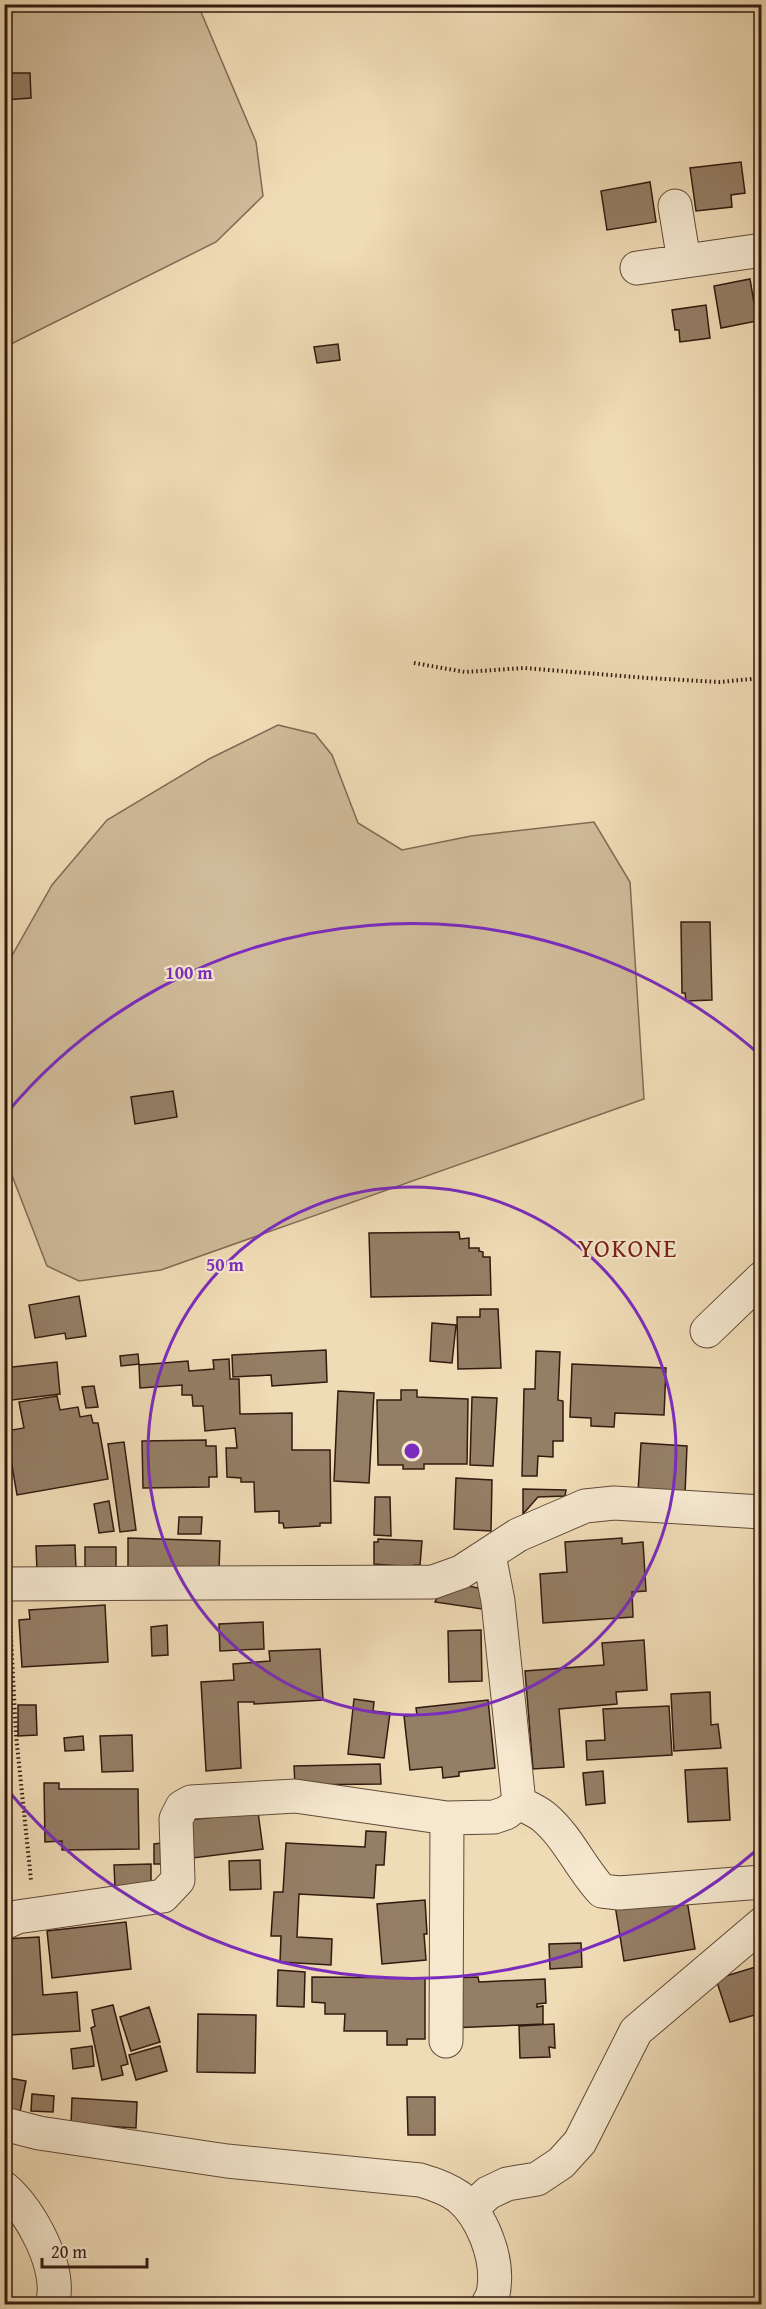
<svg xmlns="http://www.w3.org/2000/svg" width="766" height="2309" font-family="'Gentium Book Plus',serif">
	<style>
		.green { fill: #cfba99; stroke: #806a54; stroke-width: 1.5 }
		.building { fill: #947e65; stroke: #321a0f; stroke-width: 1.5 }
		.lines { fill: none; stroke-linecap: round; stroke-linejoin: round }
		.street-casing { stroke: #614a38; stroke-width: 35 }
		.path { stroke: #321a0f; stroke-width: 4; stroke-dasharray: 1.5 3; stroke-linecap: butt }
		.street { stroke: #f5e8cf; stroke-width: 33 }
		.ring { fill: none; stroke: #7b2cbf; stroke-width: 3 }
		.labels { text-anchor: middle; stroke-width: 4.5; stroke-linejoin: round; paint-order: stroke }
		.quarter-label { font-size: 26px; letter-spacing: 1.5px; fill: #7a1f14; stroke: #f5e8cf }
		.centre { fill: #7b2cbf; stroke: #f5e8cf; stroke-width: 3 }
		.ring-label { font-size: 18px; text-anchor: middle; font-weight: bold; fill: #7b2cbf; stroke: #f5e8cf; stroke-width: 4.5; stroke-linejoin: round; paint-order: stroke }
	</style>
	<rect width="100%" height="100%" fill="#efdbb5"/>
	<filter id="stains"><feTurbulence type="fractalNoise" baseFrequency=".00333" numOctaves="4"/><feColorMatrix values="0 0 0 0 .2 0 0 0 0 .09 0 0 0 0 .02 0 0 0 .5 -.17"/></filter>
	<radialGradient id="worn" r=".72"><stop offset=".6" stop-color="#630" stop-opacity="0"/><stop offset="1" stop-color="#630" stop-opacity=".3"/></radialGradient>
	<path class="green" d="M5 5H198L256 142 263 196 216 242 5 347Z
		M278 725 315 734 332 755 358 823 402 850 471 836 594 822 630 882 644 1099 161 1270 79 1281 47 1266 11 1173 4 1142 5 968 52 885 107 820 209 759Z"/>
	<path class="building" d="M4 73H30L31 98 4 100Z
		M741 162 745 193 731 195 732 207 696 211 690 168Z
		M650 182 656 222 607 230 601 191Z
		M750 279 757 321 721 328 714 286Z
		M706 305 710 338 680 342 679 330H675L672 310Z
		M338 344 340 360 317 363 314 347Z
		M681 922H710L712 1000 686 1001 685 993H682Z
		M173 1091 177 1117 135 1124 131 1097Z
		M459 1232 460 1239 469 1238V1248H479V1251L483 1252V1257H490L491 1295 371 1297 369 1233Z
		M79 1296 86 1336 66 1339 65 1333 35 1338 29 1305Z
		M480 1309H498L501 1368 458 1369 457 1317H480Z
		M432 1323 456 1325 452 1363 430 1361Z
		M326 1350 327 1382 272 1386 271 1375 233 1377 232 1355Z
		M536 1351 560 1352 558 1400 563 1401V1441H553V1457L538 1456 537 1476H522L524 1389H535Z
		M138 1354 139 1364 121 1366 120 1356Z
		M229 1359 230 1379H239L240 1414 292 1413V1450H330L331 1523H320V1526L284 1528 283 1523H279V1511L255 1512 254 1482H241V1478L227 1477 226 1448H237L235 1428 205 1431 203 1406H193L192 1395H182V1385L140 1388 139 1365 188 1361 189 1371 214 1369 213 1360Z
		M57 1362 60 1394 4 1401V1368Z
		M572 1364 666 1368 664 1415 615 1413 614 1427 591 1426V1418L570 1417Z
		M94 1386 98 1407 86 1408 82 1387Z
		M401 1390H417V1397L468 1399 467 1464H424V1469H403V1465H378L377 1400H401Z
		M338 1391 374 1393 369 1483 334 1481Z
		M57 1396 60 1410 78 1407 80 1417 91 1415 93 1423H98L108 1479 17 1495 6 1431 24 1428 19 1402Z
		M472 1397 497 1398 493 1466 470 1465Z
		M206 1440V1446H216L217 1477H209V1487L143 1488 142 1441Z
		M124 1442 136 1530 120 1532 108 1444Z
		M641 1443 687 1446 685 1494 638 1492Z
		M456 1478 492 1480 491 1531 454 1529Z
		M523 1489 566 1490 565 1496 538 1497 523 1514Z
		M375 1497H390L391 1536 374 1535Z
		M109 1501 114 1531 99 1533 94 1504Z
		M179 1517H202L201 1534H178Z
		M128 1538 220 1541 219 1570 128 1567Z
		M622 1538V1544L643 1542 646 1591 632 1592 633 1617 543 1623 540 1574 567 1572 565 1542Z
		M378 1539 422 1541 420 1565H414V1567L374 1564V1542H378Z
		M75 1545 76 1570 37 1571 36 1546Z
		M85 1547H116V1570L85 1569Z
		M463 1585 484 1589 482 1609 435 1602 441 1590Z
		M105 1605 108 1662 22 1667 19 1620 30 1619 29 1610Z
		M263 1622 264 1649 220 1651 219 1624Z
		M167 1625 168 1655 152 1656 151 1627Z
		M481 1630 482 1681 449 1682 448 1631Z
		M644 1640 647 1690 616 1692 617 1704 559 1709 564 1767 533 1769 525 1671 604 1665 602 1643Z
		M320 1649 323 1700 254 1704V1702H238L241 1768 206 1771 201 1682 234 1680 233 1664 270 1661 269 1651Z
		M710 1692 711 1725 718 1724 721 1748 674 1751 671 1694Z
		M354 1699 374 1702 373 1711 390 1713 384 1758 348 1754Z
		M488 1700 495 1768 459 1772V1776L443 1778 442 1767 410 1770 404 1716 417 1715 416 1708Z
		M18 1705H36L37 1735 18 1736Z
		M669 1706 672 1755 587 1760 586 1741 605 1740 603 1709Z
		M132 1735 133 1771 102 1772 100 1736Z
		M83 1736 84 1750 65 1751 64 1738Z
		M380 1764 381 1784 295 1785 294 1766Z
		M727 1768 730 1820 688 1822 685 1770Z
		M603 1771 605 1803 586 1805 583 1773Z
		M44 1783H59V1789H138L139 1849 62 1850V1841L45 1842Z
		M258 1812 263 1849 193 1858 189 1820Z
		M366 1831 386 1832 384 1865H376L374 1898 299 1894 297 1937 332 1939 331 1965 280 1962 281 1936H271L274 1892H283L286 1843 365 1847Z
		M161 1843 162 1864H154V1844Z
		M260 1860 261 1889 230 1890 229 1861Z
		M151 1864V1886L115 1887 114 1865Z
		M686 1894 695 1949 624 1961 615 1905Z
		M425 1900 427 1934H424L426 1960 382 1964 377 1904Z
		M126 1922 131 1969 52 1978 47 1931Z
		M39 1937 43 1995 77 1992 80 2031 9 2035 4 1939Z
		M581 1943 582 1967 550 1969 549 1944Z
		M762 1965V2013L730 2022 716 1979Z
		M278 1970 305 1972 304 2007 277 2006Z
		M312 1977 425 1978V2039H407V2045H387V2031H344L345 2014H325V2003L312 2002Z
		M478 1977 479 1982 545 1979 546 2003 537 2004V2007L543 2006V2024L450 2028 451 1978Z
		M113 2005 128 2064 121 2066 123 2075 102 2080 91 2028 95 2026 92 2010Z
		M149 2007 160 2042 131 2051 120 2017Z
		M198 2014 256 2015 255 2073 197 2072Z
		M554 2024 555 2048 549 2047 550 2057 520 2058 519 2026Z
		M4 2039H9L5 2067H4Z
		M92 2046 94 2066 73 2069 71 2049Z
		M160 2046 167 2071 136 2080 129 2055Z
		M4 2077 26 2081 20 2112 4 2109Z
		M32 2094 54 2096 53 2112 31 2111Z
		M407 2097H435V2135H408Z
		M72 2098 137 2102 136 2128 71 2124Z"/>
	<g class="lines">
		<g class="street-casing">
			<path id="street" d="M675 206 684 261
				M637 268 762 250
				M707 1331 762 1278
				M489 1555 498 1601 519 1803C527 1807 537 1811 544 1817 568 1837 581 1869 602 1891L619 1893 762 1882
				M4 1584 433 1582 461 1572 518 1535 585 1506 614 1503 762 1512
				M4 1923 17 1917 163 1896 178 1880 176 1819 182 1807 191 1802 295 1796 447 1818 494 1817 506 1813 519 1803
				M446 2041 447 1818
				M4 2124 39 2133 227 2161 420 2180C434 2184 448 2189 459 2197 482 2216 498 2257 494 2287 494 2293 491 2299 488 2304
				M4 2188C31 2210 63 2271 52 2304
				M471 2209 488 2193 507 2184 537 2179 561 2163 580 2142 636 2031 762 1924"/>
		</g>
		<path class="path" d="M414 663 465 672 524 668 647 678 720 682 762 678
			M10 1618 16 1735 31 1880"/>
		<use href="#street" class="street"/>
	</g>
	<g class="ring">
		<circle cx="412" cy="1451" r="264"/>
		<path d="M758 1849A528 528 0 0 1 5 1787M5 1115A528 528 0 0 1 758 1053"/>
	</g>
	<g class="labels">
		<g class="quarter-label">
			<text x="628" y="1257">YOKONE</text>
		</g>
	</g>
	<circle cx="412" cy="1451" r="9" class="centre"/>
	<g class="ring-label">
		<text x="189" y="979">100 m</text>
		<text x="225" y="1271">50 m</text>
	</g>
	<rect width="766" height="2309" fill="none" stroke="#efdbb5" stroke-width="24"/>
	<rect x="6" y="6" width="754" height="2297" fill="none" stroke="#321a0f" stroke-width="3"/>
	<rect x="12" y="12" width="742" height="2285" fill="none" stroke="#321a0f" stroke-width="1.5"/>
	<path d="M42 2258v9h105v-9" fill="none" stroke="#321a0f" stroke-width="3"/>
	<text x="51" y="2258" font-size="18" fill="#321a0f" stroke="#f5e8cf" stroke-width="4.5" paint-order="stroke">20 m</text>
	<rect width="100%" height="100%" filter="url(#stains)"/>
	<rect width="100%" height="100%" fill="url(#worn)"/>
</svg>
